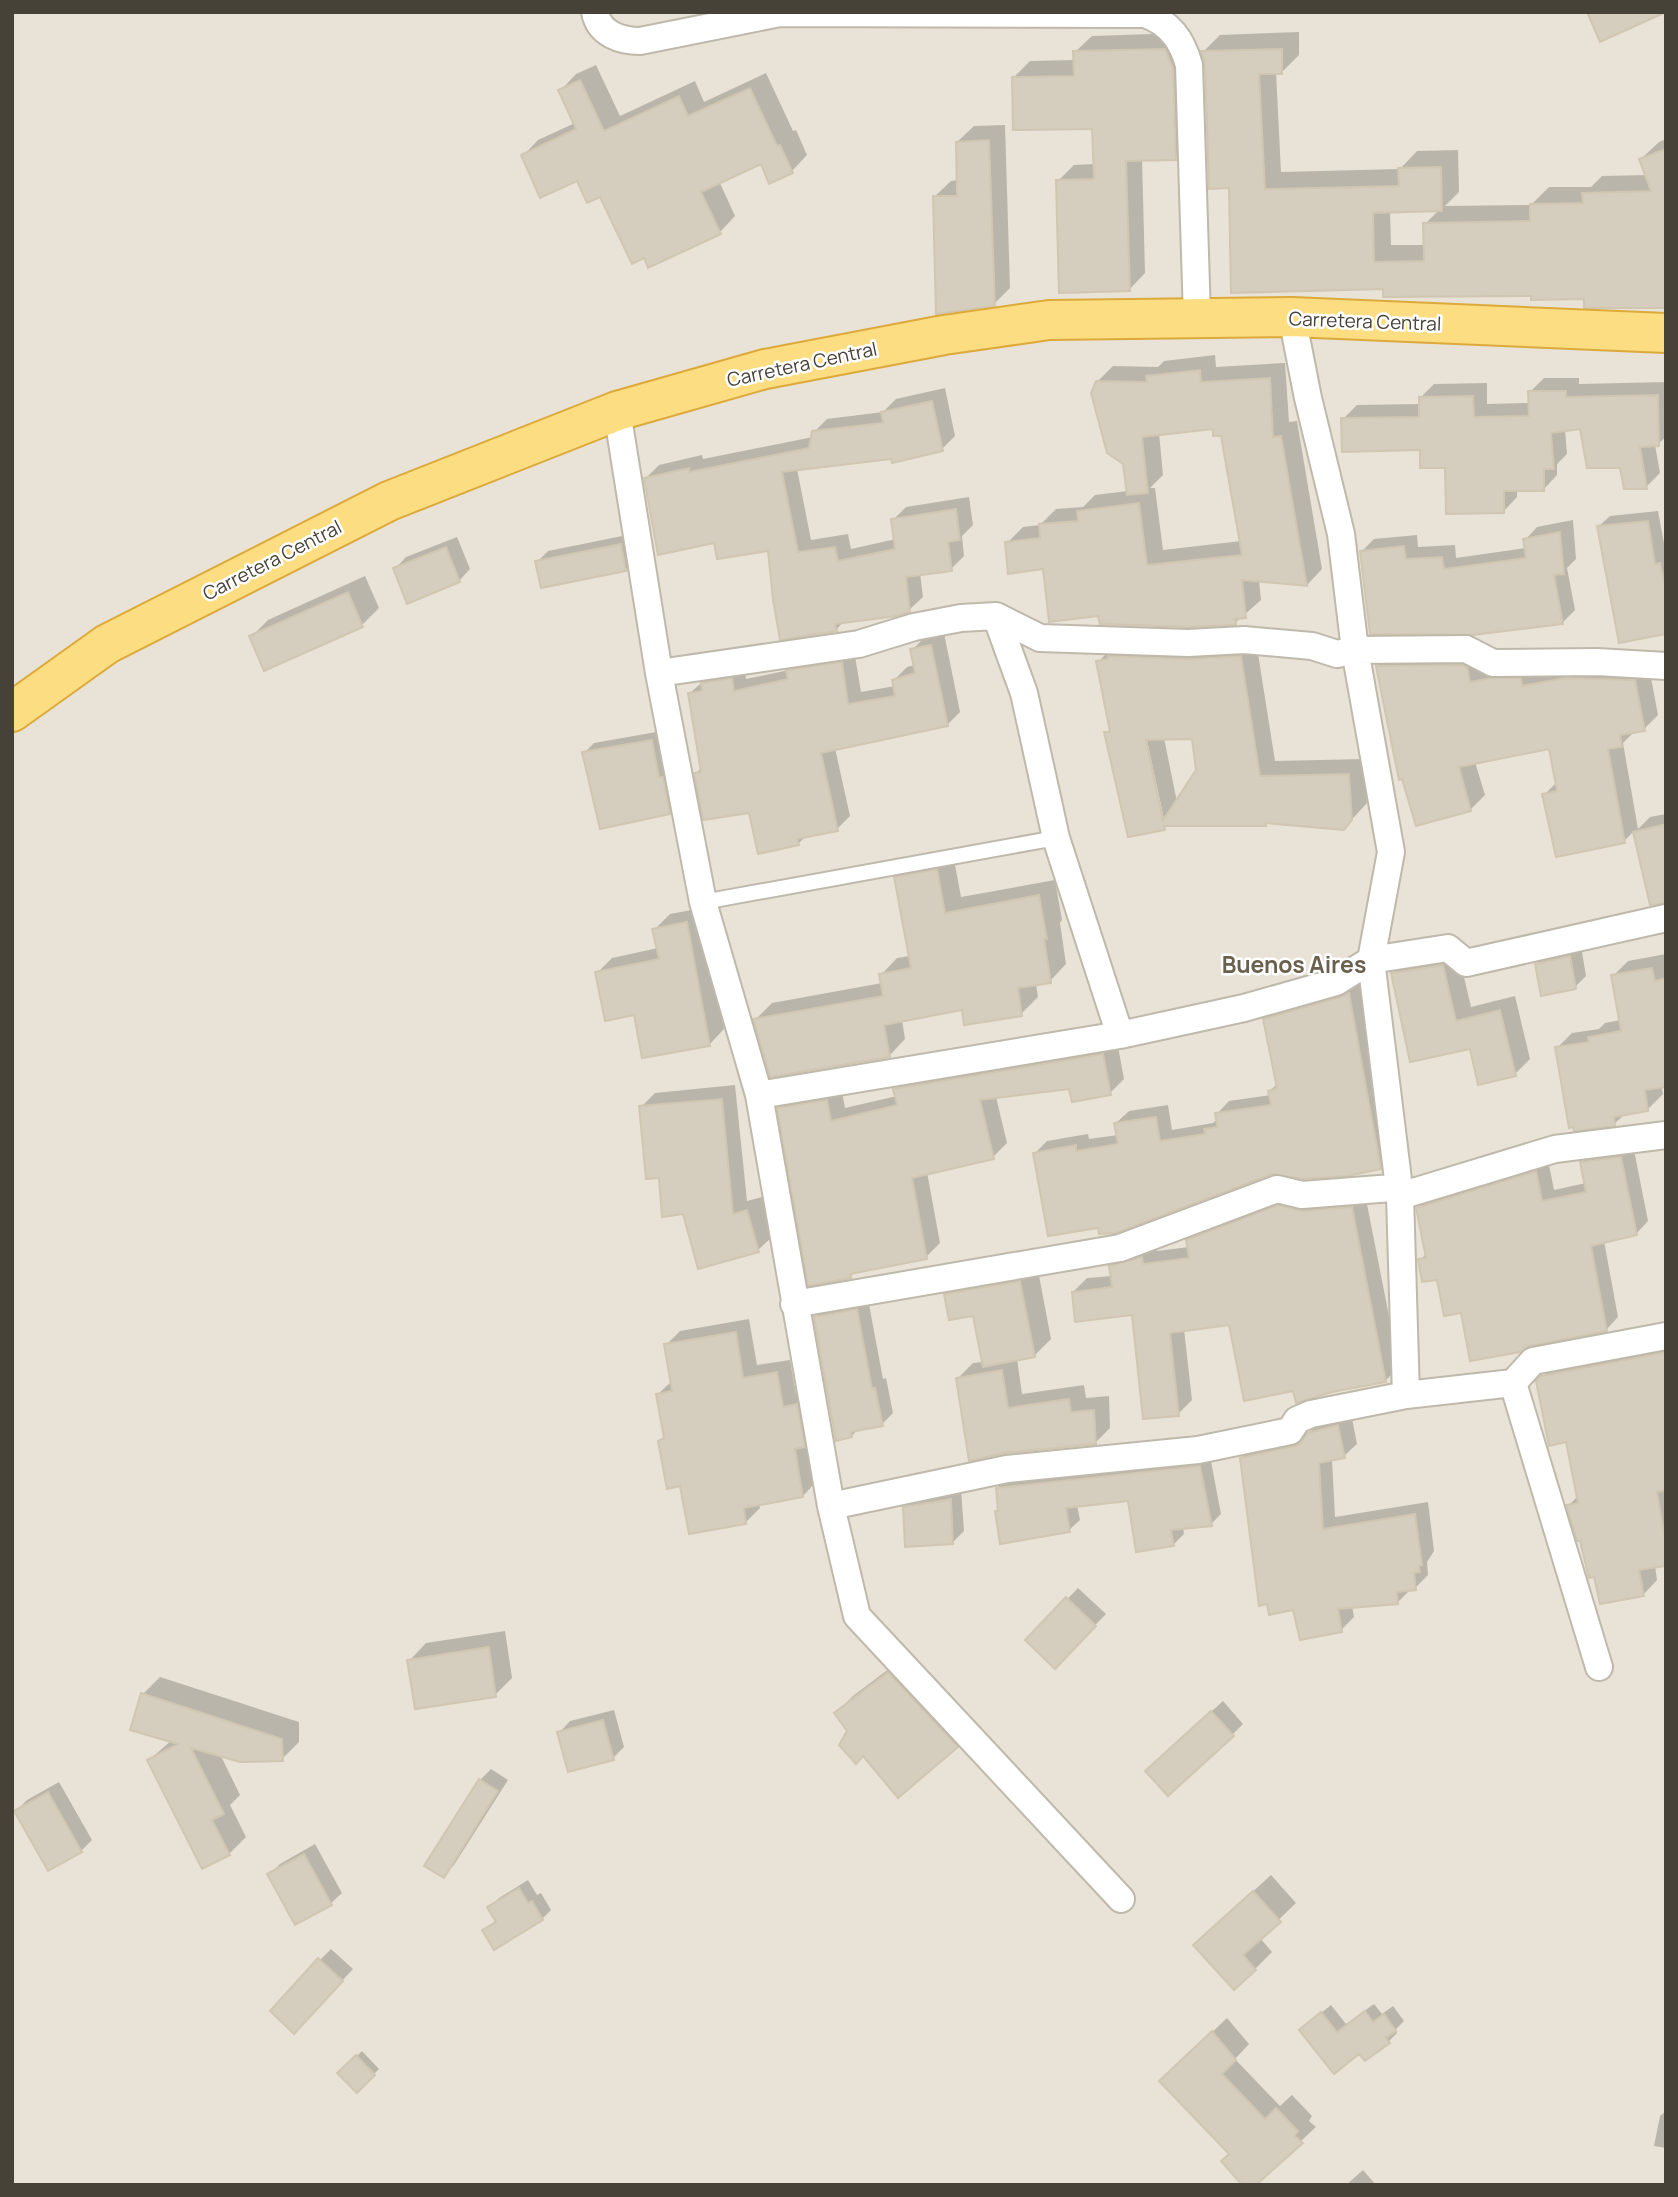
<svg xmlns="http://www.w3.org/2000/svg" width="1678" height="2197" font-family="Manrope,sans-serif">
	<style>
		.residential { fill: #e8e3d6 }
		.shadow { fill: #0003; fill-rule: evenodd }
		.building { fill: #d5cdbd; stroke: #d0c6b1; stroke-width: 2; fill-rule: evenodd }
		.lines { fill: none; stroke-linecap: round; stroke-linejoin: round }
		.service-casing { stroke: #bfb9ab; stroke-width: 18 }
		.minor-casing { stroke: #bfb9ab; stroke-width: 30 }
		.trunk-casing { stroke: #dca93a; stroke-width: 42 }
		.service { stroke: #fff; stroke-width: 14 }
		.minor { stroke: #fff; stroke-width: 26 }
		.trunk { stroke: #fcdd82; stroke-width: 38 }
		.labels { text-anchor: middle; stroke-width: 5; stroke-linejoin: round; paint-order: stroke }
		.street-label { font-size: 19px; fill: #474237; stroke: #fff }
		.quarter-label { font-size: 23px; font-weight: bold; fill: #6a604e; stroke: #fff }
	</style>
	<rect width="100%" height="100%" fill="#f4f1e8"/>
	<path class="residential" d="M12 12H1666V2185H12Z"/>
	<path class="shadow" d="M1299 32V55L1282 72H1276L1281 172 1400 169 1417 151 1458 150 1459 192 1445 206 1531 205 1549 187H1591L1602 176 1647 175 1641 159 1659 142 1666 139 1665 307 1586 298 1385 287 1230 186 1203 52 1220 35ZM1439 210 1425 224V245H1391L1390 211Z
		M1182 33 1192 142 1175 158 1142 159 1145 273 1129 290 1058 181 1074 165 1095 164 1094 127 1014 77 1030 61 1075 60V52L1092 36Z
		M596 65 620 116 695 81 704 102 766 73 793 131 796 130 807 155 792 171 761 162 719 181 735 216 720 232 601 195 578 179 523 156 538 140 575 123 561 90 576 74Z
		M1005 125 1010 288 994 304 934 197 951 181 959 180 957 142 974 126Z
		M1215 355 1216 367 1285 363 1289 422 1297 421 1322 569 1307 585 1259 580 1261 600 1235 623 1100 614 1045 567 1007 543 1023 527 1040 525 1056 509 1083 507 1095 495 1128 491 1125 463 1097 382 1113 366 1158 367 1164 361ZM1215 427 1222 434 1241 541 1163 550 1155 488H1150L1163 475 1159 433Z
		M1544 378H1579V384L1666 382V437L1658 444 1655 445 1660 473 1646 487 1581 427 1565 429 1567 454 1557 464V475L1544 489H1517V497L1504 511 1421 449 1343 419 1357 405 1421 404V397L1434 384 1487 383V404L1530 403V392Z
		M945 388 955 436 942 449 797 469 811 540 848 534 851 549 896 539 893 520 906 507 969 497 973 525 962 536 964 556 951 569 920 573 923 597 909 610 844 621 836 630 770 549 715 541 646 478 659 465 702 455 703 459 813 437 814 432 827 419 883 412 896 399Z
		M1658 511 1666 554V632L1599 526 1610 516Z
		M1573 520 1576 559 1567 568 1575 610 1562 623 1540 627V624L1361 552 1374 539 1417 535 1418 547 1455 545 1456 558 1526 548 1525 540 1537 527Z
		M632 534 637 558 626 569 537 562 548 551Z
		M457 537 470 569 459 581 395 569 406 557Z
		M365 576 379 608 362 625 265 668 251 637 268 620Z
		M944 633 960 712 947 725 835 748 850 816 837 829 806 836 798 844 696 773 702 767 690 693 716 670 744 666 746 679 789 670 801 658 854 650 861 692 895 686 894 680 907 667 915 665 912 650 925 637Z
		M1256 641 1275 761 1364 759 1367 803 1344 828 1269 821 1265 824H1168L1164 828 1106 733 1111 728 1098 662 1114 646ZM1145 731 1164 819H1160L1142 732ZM1194 737 1198 771 1177 802 1164 738Z
		M1392 652 1649 667 1658 715 1644 729 1635 731 1623 743 1638 829 1650 817 1666 814V898L1651 900 1635 830 1624 841 1544 795 1557 782 1550 747 1475 762 1485 795 1471 809 1417 824 1377 666Z
		M662 731 679 802 669 812 584 753 594 743Z
		M953 854 961 897 1055 880 1062 920 1060 923 1066 964 1050 981 1036 984 1038 997 1021 1014 963 1008 902 1020 905 1039 889 1056 755 1020 772 1003 882 983 881 975 897 958 910 956 896 878 913 861Z
		M702 908 724 1029 709 1045 636 1013 597 973 612 958 658 948 654 930 670 914Z
		M1581 946 1586 976 1575 987 1537 964 1548 953Z
		M1458 951 1471 1007 1515 996 1530 1059 1515 1074 1471 1047 1393 973 1408 958Z
		M1666 954V1020L1648 1024 1663 1094 1648 1109 1625 1114 1614 1124 1557 1048 1572 1033 1599 1029 1605 1023 1621 1020 1613 976 1628 961Z
		M1361 982 1393 1155 1380 1168 1272 1172 1099 1225 1035 1153 1047 1141 1088 1134 1089 1139 1118 1135 1116 1123 1129 1111 1168 1105 1172 1130 1213 1123 1218 1118 1217 1114 1229 1101 1271 1095 1270 1091 1278 1083 1265 1019 1278 1007Z
		M1117 1041 1124 1079 1110 1093 1070 1087 996 1097 1007 1143 993 1157 927 1172 940 1243 926 1257 855 1272 850 1277 779 1109 793 1095 841 1087 845 1108 897 1096 895 1089 909 1075Z
		M735 1085 747 1201 762 1197 773 1236 758 1250 684 1212 660 1176 641 1107 655 1093Z
		M1633 1145 1648 1221 1636 1234 1604 1241 1618 1317 1606 1330 1462 1311 1439 1278 1420 1260 1427 1253 1418 1208 1430 1196 1548 1160 1554 1190 1586 1183 1582 1162 1594 1150Z
		M1293 1192 1365 1194 1399 1367 1385 1381 1295 1389 1230 1323 1184 1329 1192 1400 1178 1414 1133 1314 1073 1292 1087 1278 1112 1276 1111 1266 1125 1252 1155 1244 1157 1251 1189 1247 1188 1241 1202 1226Z
		M1037 1265 1051 1339 1034 1356 1017 1359 1022 1394 1084 1385 1086 1398 1109 1396 1110 1428 1095 1443 1005 1452 958 1378 973 1363 983 1362 974 1314 946 1295 963 1278Z
		M868 1299 883 1379 886 1378 893 1413 882 1424 858 1429 852 1436 816 1317 827 1306Z
		M749 1319 757 1365 790 1360 796 1394 811 1391 816 1482 803 1496 759 1504 760 1508 746 1522 681 1484 660 1441 665 1436 658 1394 672 1381 666 1345 680 1331Z
		M1666 1341V1564L1655 1566 1657 1580 1643 1595 1596 1575 1568 1506 1578 1496 1567 1440 1538 1382 1557 1362Z
		M1351 1413 1357 1444 1344 1456 1332 1459 1335 1517 1428 1502 1434 1551 1427 1562 1428 1575 1415 1588 1410 1590 1397 1603 1352 1606 1354 1617 1341 1630 1295 1608 1241 1458 1254 1445 1308 1434 1322 1420Z
		M1210 1456 1221 1514 1211 1524 1183 1527 1184 1534 1173 1545 1129 1500 1077 1505 1080 1520 1069 1530 1000 1509 997 1488 1008 1478Z
		M961 1489 964 1531 953 1542 905 1508 916 1496Z
		M1078 1588 1106 1614 1055 1666 1028 1640Z
		M505 1631 512 1678 495 1695 409 1661 426 1643Z
		M906 1656 973 1729 956 1746 849 1731 836 1713 853 1696Z
		M160 1677 299 1722V1742L282 1759 220 1754 240 1795 230 1805 246 1837 229 1854 149 1760 172 1740 143 1694Z
		M1223 1701 1243 1724 1232 1735 1158 1760Z
		M614 1710 624 1747 613 1758 559 1733 570 1721Z
		M491 1769 508 1780 454 1865 443 1876 480 1780Z
		M59 1782 92 1840 81 1851 16 1811 27 1800Z
		M315 1844 342 1893 330 1904 269 1875 280 1864Z
		M1271 1875 1296 1903 1260 1938 1272 1952 1255 1969 1213 1928Z
		M528 1880 537 1895 541 1893 551 1910 542 1919 484 1931 497 1919 489 1907 499 1898Z
		M331 1949 353 1969 305 2021 320 1960Z
		M1374 2004 1382 2014 1393 2006 1404 2021 1395 2030 1397 2033 1389 2041 1359 2051 1310 2022 1331 2005 1346 2024Z
		M1227 2018 1249 2044 1235 2059 1280 2106 1292 2095 1312 2116 1309 2121 1316 2127 1254 2185 1231 2154 1176 2067Z
		M362 2051 379 2069 357 2091 340 2073Z
		M1666 2111V2148L1654 2146 1660 2116Z
		M1363 2170 1376 2185H1346Z"/>
	<path class="building" d="M1587 12H1666L1600 42Z
		M1165 49 1173 68 1176 160 1126 161 1130 291 1059 293 1056 180 1094 179 1092 129 1013 130 1012 77 1074 76 1073 51Z
		M1282 49V74H1259L1265 189 1399 186 1398 168 1441 167 1442 211 1373 213 1374 262 1424 261 1423 223 1530 221V204L1583 203 1582 193 1651 191 1639 159 1666 149V308H1584V299L1531 300V296L1383 297V289L1231 293 1229 188 1209 189 1205 65 1201 51Z
		M580 80 604 131 679 96 688 116 750 88 777 146 780 145 793 173 769 184 761 164 701 192 721 234 648 268 644 258 632 264 600 197 587 203 577 181 540 198 521 155 576 129 558 90Z
		M989 140 995 306 936 314 933 196H957L956 142Z
		M1200 370 1201 382 1270 378 1273 437 1281 436 1307 586 1242 580 1246 618 1235 619 1236 625 1188 627 1100 624 1098 616 1049 622 1043 569 1008 574 1005 542 1040 538 1039 524 1078 521 1077 511 1139 503 1147 565 1242 555 1221 436H1213V429L1142 437 1148 493 1127 495 1123 464 1107 453 1091 393 1096 381 1147 382 1146 376Z
		M1528 391H1566V397L1658 395 1659 446 1640 447 1647 489H1624L1620 468H1587L1580 429 1551 433 1554 469H1544V491H1504V513L1446 514 1445 468H1420V450L1342 452 1341 418 1419 417V397L1473 396 1474 417 1529 416Z
		M932 401 943 451 892 463 891 459 782 472 798 552 835 547 838 561 895 549 891 519 956 509 960 540 948 542 952 571 906 577 910 612 897 616 835 624 837 631 780 640 773 599 768 551 717 559 714 543 658 555 644 478 689 468V472L809 448 812 431 883 423 881 412Z
		M1648 521 1655 564 1660 563 1666 590V634L1619 643 1597 526Z
		M1560 532 1564 574 1554 575 1563 624 1473 635 1370 634 1360 551 1404 546 1406 559 1442 557 1444 569 1526 558 1523 539Z
		M621 544 626 571 541 588 535 561Z
		M446 547 460 582 407 604 393 568Z
		M348 592 363 627 264 671 249 636Z
		M931 645 948 726 821 753 838 831 797 839 799 845 758 854 749 813 703 820 694 773 701 772 688 693 702 691 701 683 732 678 734 691 788 679 786 670 842 662 848 704 895 696 892 680 915 673 910 649Z
		M1108 656 1189 659 1241 656 1260 776 1349 774 1352 820 1344 830 1265 823 1266 826H1164L1165 830 1128 837 1104 732H1110L1096 661 1108 659ZM1192 739 1196 770 1163 820 1146 740Z
		M1462 665 1467 667 1470 682 1491 678H1521L1522 686 1565 678 1635 680 1645 731 1620 735 1622 747 1608 749 1625 843 1556 857 1542 794 1557 791 1549 749 1459 767 1471 811 1416 826 1402 779 1399 780 1376 666Z
		M652 740 659 777H663L670 814 600 829 582 752Z
		M1666 824V903L1650 905 1633 832Z
		M937 869 945 913 1039 895 1047 939H1044L1051 983 1018 988 1022 1016 964 1025 962 1010 884 1025 890 1057 770 1077 753 1019 883 996 879 974 911 968 894 877Z
		M687 922 710 1046 642 1058 634 1015 605 1021 595 972 659 959 652 929Z
		M1570 956 1576 989 1541 996 1535 964Z
		M1443 965 1456 1021 1500 1010 1516 1076 1478 1085 1470 1049 1410 1062 1391 973Z
		M1652 968 1655 981 1666 978V1087L1645 1090 1648 1111 1614 1117 1615 1126 1574 1131 1573 1127 1569 1128 1555 1047 1589 1042 1588 1037 1621 1031 1611 975Z
		M1349 993 1381 1169 1348 1176 1303 1179 1272 1174 1116 1233 1099 1234 1098 1228 1048 1236 1033 1153 1076 1145V1151L1118 1144 1114 1123 1156 1117 1160 1141 1205 1134 1204 1129 1217 1127 1215 1113 1271 1105 1268 1091 1277 1088 1263 1019 1340 997Z
		M1103 1054 1111 1095 1072 1102 1069 1089 980 1100 994 1159 912 1178 927 1259 850 1274 851 1278 808 1286 777 1108 827 1100 831 1121 897 1105 893 1089Z
		M722 1099 733 1214 747 1210 759 1252 698 1269 683 1214 662 1217 659 1178 646 1179 639 1106Z
		M1621 1157 1637 1235 1591 1246 1607 1331 1530 1346 1520 1352 1470 1361 1461 1313 1444 1316 1437 1280 1422 1282 1418 1259 1426 1258 1416 1208 1536 1171 1542 1201 1586 1192 1580 1162Z
		M1278 1205 1303 1211 1352 1207 1386 1382 1332 1392 1296 1403 1293 1391 1244 1401 1229 1325 1170 1333 1179 1416 1143 1419 1132 1315 1075 1322 1072 1292 1112 1287 1109 1266 1142 1257 1143 1264 1189 1258 1186 1240Z
		M1020 1281 1035 1357 983 1367 973 1316 949 1320 944 1294Z
		M857 1309 872 1389 875 1388 883 1426 851 1432 852 1437 836 1441 814 1317Z
		M736 1332 743 1378 777 1372 783 1407 797 1404 805 1447 795 1449 803 1497 744 1508 746 1524 689 1534 680 1486 667 1489 658 1441 664 1438 656 1394 672 1391 664 1344Z
		M1666 1352V1490L1657 1492 1666 1545V1566L1639 1570 1644 1596 1600 1604 1594 1577 1589 1578 1580 1541H1577L1566 1505 1578 1503 1566 1442 1549 1446 1536 1381 1541 1376Z
		M1002 1370 1008 1408 1069 1399 1071 1412 1094 1410 1096 1444 1005 1453 969 1461 956 1378Z
		M1338 1425 1345 1458 1319 1463 1323 1529 1415 1514 1422 1565 1419 1566 1420 1572 1414 1573 1416 1590 1397 1592 1398 1604 1338 1609 1342 1632 1300 1640 1293 1610 1269 1615 1267 1604 1259 1606 1240 1458 1294 1446 1299 1444 1308 1433Z
		M1200 1466 1212 1526 1171 1530 1174 1546 1136 1552 1128 1501 1066 1508 1070 1532 1000 1544 995 1511H998L996 1488Z
		M951 1499 953 1544 905 1547 903 1507Z
		M1066 1597 1096 1626 1055 1669 1025 1640Z
		M489 1647 496 1697 415 1709 407 1660Z
		M888 1672 958 1747 898 1798 863 1756 856 1764 839 1745 847 1731 834 1713Z
		M141 1693 282 1739 283 1761 240 1762 191 1748 224 1814 212 1820 230 1855 202 1869 147 1760 178 1744 130 1730Z
		M1211 1711 1234 1736 1168 1796 1145 1771Z
		M603 1720 614 1760 568 1772 557 1732Z
		M479 1779 498 1791 444 1878 424 1866Z
		M48 1792 82 1852 48 1871 14 1811Z
		M304 1854 332 1905 295 1925 267 1874Z
		M519 1888 528 1903 532 1901 543 1920 494 1950 482 1930 496 1922 487 1907Z
		M1253 1891 1281 1922 1243 1955 1256 1970 1234 1990 1193 1945Z
		M318 1958 343 1981 294 2034 270 2011Z
		M1365 2011 1373 2022 1384 2014 1396 2031 1386 2038 1390 2043 1365 2061 1359 2054 1334 2074 1299 2030 1321 2012 1337 2032Z
		M1212 2031 1236 2060 1222 2074 1265 2119 1276 2108 1298 2131 1295 2136 1303 2143 1256 2185H1242L1221 2161 1229 2154 1159 2081Z
		M356 2055 375 2075 357 2093 337 2073Z"/>
	<g class="lines">
		<g class="service-casing">
			<path id="service" d="M703 902 1056 838"/>
		</g>
		<g class="minor-casing">
			<path id="minor" d="M595 12C599 34 621 41 640 41L780 13 1145 14C1170 23 1182 40 1189 65L1197 317
				M1292 317 1308 398 1341 534 1355 650 1391 852 1371 960 1400 1196 1406 1395
				M617 411 659 673 703 902 759 1095 831 1506 857 1616 1121 1899
				M659 673 859 644 914 627 961 618 996 616
				M1120 1035 1056 838 1024 693 996 616 1040 638 1188 643 1244 640 1312 646 1337 654 1355 650 1466 649 1493 663 1597 662 1666 666
				M759 1095 1120 1035 1244 1008 1336 982 1371 960 1448 948 1466 963 1666 918
				M794 1304 1120 1248 1277 1189 1302 1195 1392 1188 1400 1196 1555 1149 1666 1135
				M1513 1383 1599 1667
				M831 1506 1007 1469 1198 1450 1290 1431 1297 1420 1311 1414 1406 1395 1513 1383 1533 1361 1666 1336"/>
		</g>
		<g class="trunk-casing">
			<path id="trunk" d="M12 712 107 644 389 501 617 411 765 369 944 335 1049 320 1292 317 1666 333"/>
		</g>
		<use href="#service" class="service"/>
		<use href="#minor" class="minor"/>
		<use href="#trunk" class="trunk"/>
	</g>
	<g class="labels">
		<g class="street-label">
			<text transform="translate(1365 321) rotate(2)" y="7">Carretera Central</text>
			<text transform="translate(802 364) rotate(-12)" y="7">Carretera Central</text>
			<text transform="translate(272 560) rotate(-27)" y="7">Carretera Central</text>
		</g>
		<g class="quarter-label">
			<text x="1294" y="973">Buenos Aires</text>
		</g>
	</g>
	<rect width="1678" height="2197" fill="none" stroke="#474237" stroke-width="28"/>
</svg>
